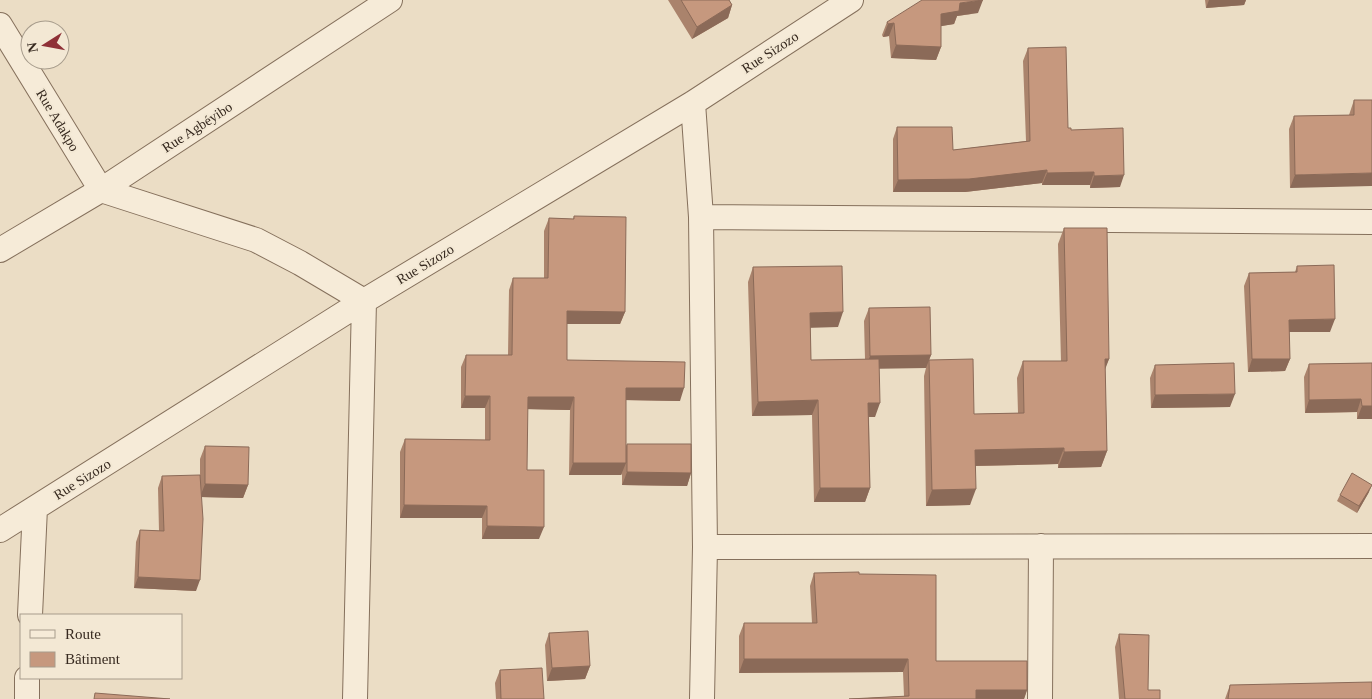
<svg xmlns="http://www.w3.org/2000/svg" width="1372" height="699" font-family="'Times New Roman',serif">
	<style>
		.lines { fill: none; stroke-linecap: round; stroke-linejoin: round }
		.street-casing { stroke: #85705c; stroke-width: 26 }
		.street { stroke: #f6ebd8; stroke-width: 24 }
		.wall { fill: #aa836c }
		.shaded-wall { fill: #8b6a58 }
		.building { fill: #c6987e; stroke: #8b6a58 }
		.labels { text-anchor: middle; stroke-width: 4; stroke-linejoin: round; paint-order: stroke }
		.street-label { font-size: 14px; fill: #36291f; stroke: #f3e8d4 }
	</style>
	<rect width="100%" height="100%" fill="#ebddc5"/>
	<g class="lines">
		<g class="street-casing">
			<path id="street" d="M0 25 101 190
				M693 103 701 217 705 547 702 699
				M101 190 256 240 300 263 364 301 355 699
				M701 217 1372 222
				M0 250 101 190 390 0
				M0 530 354 307 693 103 851 0
				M705 547 1372 546
				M30 615 35 508
				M27 699V678
				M1040 699 1041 546"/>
		</g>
		<use href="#street" class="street"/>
	</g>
	<path class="wall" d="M668 0H729L732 5 728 18 692 39Z
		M1205 0H1246L1244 5 1206 8Z
		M978 13 957 16 954 24 941 26V47L936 60 891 58 889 36 883 37 882 35 887 22Z
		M1028 48 1068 128 1071 130 1120 187 1090 188V185H1042V183L965 192H893V139L897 127 953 150 1026 141 1023 61Z
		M1354 100H1372L1290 188 1289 129 1294 116 1349 115Z
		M574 216 625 312 620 324H567V360L680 401 626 400V445L691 473 687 486 622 485V474L621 475H569L570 410 527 409V470L539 539H482V518H400V452L405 439 485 440V408H461V367L466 355H508L509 290 513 278H544V231L549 218 573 219Z
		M1064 228 1109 359 1105 368 1107 451 1101 467 1058 468V464L975 466 970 505 926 506 924 376 926 368H879L875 417H869L870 488 865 502H814L812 415 752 416 748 282 753 267 838 327H810L811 360 865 359 864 321 869 308 931 355 929 360 974 414 1018 413 1017 378 1023 361H1061L1058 244Z
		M1297 266 1330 332H1289L1290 359 1285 371 1248 372 1244 286 1249 273 1295 272Z
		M1372 363V419H1357V412L1305 413 1304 377 1309 364Z
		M1155 365 1230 407 1151 408 1150 378Z
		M205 446 248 485 243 498 201 497 196 591 134 588 136 542 140 530 159 531 158 488 162 476 200 482V459Z
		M1369 492 1357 513 1337 501 1340 495Z
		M814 573 859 574 936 661 1027 690 1024 699H849L904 696 903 672 739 673V636L744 623H812L810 586Z
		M549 633 590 666 585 679 547 681 545 645Z
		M1119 634 1148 690 1160 699H1119L1115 647Z
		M500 670 544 699H496L495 683Z
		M1230 685 1372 699H1225Z"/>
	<path class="shaded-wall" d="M983 0 978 13 957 16 954 24 936 27 941 14 960 3Z
		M1209 0H1246L1244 5 1206 8Z
		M732 5 728 18 692 39 697 27Z
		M894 23 889 36 883 37 888 24Z
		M896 45 941 47 936 60 891 58Z
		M1047 170 1042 183 965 192H893L898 180Z
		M1094 172 1090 185H1042L1047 173Z
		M1372 173V186L1290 188 1295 175Z
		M1124 175 1120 187 1090 188 1094 176Z
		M567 311 625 312 620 324H562Z
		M843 312 838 327 805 328 810 313Z
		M1335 319 1330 332H1284L1289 320Z
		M931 355 926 368 865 369 870 356Z
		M1105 359H1109L1103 375Z
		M1252 359H1290L1285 371 1248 372Z
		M626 388H684L680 401 622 400Z
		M1235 394 1230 407 1151 408 1155 395Z
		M465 396H490L485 408H461Z
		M528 397H574L570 410 523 409Z
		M1361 399 1357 412 1305 413 1309 400Z
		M818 400 812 415 752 416 758 402Z
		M868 403H880L875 417H863Z
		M1362 406H1372V419H1357Z
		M1064 448 1058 464 969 466 975 450Z
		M1107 451 1101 467 1058 468 1064 452Z
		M573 463H626L621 475H569Z
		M627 472 691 473 687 486 622 485Z
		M205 484 248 485 243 498 200 497Z
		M1372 485 1369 492 1357 513 1359 506Z
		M820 488H870L865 502H814Z
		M976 489 970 505 926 506 932 490Z
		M404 505 487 506 482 518H400Z
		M487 526 544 527 539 539H482Z
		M138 577 200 580 196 591 134 588Z
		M744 659H908L903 672 739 673Z
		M590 666 585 679 547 681 552 668Z
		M976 690H1027L1024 699H973Z"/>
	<path class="building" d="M681 0H729L732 5 697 27Z
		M922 0H983L960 3 959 11 941 14V47L896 45 894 23 888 24 887 22Z
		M1066 47 1068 128H1071V130L1123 128 1124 175 1094 176V172L1047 173V170L969 179 898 180 897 127H952L953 150 1030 141 1028 48Z
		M1354 100H1372V173L1295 175 1294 116 1354 115Z
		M574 216 626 217 625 312 567 311V360L685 362 684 388H626V463H573L574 397H528L527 470H544V527L487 526V506L404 505 405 439 490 440V396H465L466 355H512L513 278H548L549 218 574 219Z
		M1064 228H1107L1109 359H1105L1107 451 1064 452V448L975 450 976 489 932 490 929 360 973 359 974 414 1024 413 1023 361H1067Z
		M1334 265 1335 319 1289 320 1290 359H1252L1249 273 1297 272V266Z
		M842 266 843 312 810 313 811 360 879 359 880 403H868L870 488H820L818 400 758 402 753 267Z
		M930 307 931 355 870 356 869 308Z
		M1234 363 1235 394 1155 395V365Z
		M1372 363V406H1362L1361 399 1309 400V364Z
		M627 444H691V473L627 472Z
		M205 446 249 447 248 485 205 484Z
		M1352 473 1372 485 1359 506 1340 495Z
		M200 475 203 519 200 580 138 577 140 530 164 531 162 476Z
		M859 572V574L936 575V661H1027V690H976V699H849L909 696 908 659H744V623H817L814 573Z
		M588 631 590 666 552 668 549 633Z
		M1119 634 1149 635 1148 690H1160V699H1125Z
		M542 668 544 699H501L500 670Z
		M1372 682V699H1228L1230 685Z
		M95 693 170 699H94Z"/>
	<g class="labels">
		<g class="street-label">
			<text transform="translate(770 52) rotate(-33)" y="5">Rue Sizozo</text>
			<text transform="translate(58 120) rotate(59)" y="5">Rue Adakpo</text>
			<text transform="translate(197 127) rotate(-33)" y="5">Rue Agbéyibo</text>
			<text transform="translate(425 264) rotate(-31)" y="5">Rue Sizozo</text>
			<text transform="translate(82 479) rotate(-32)" y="5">Rue Sizozo</text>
		</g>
	</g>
	<rect x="20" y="614" width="162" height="65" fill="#f3e8d4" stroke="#a79c8c"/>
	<rect x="30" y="630" width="25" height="8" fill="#f6ebd8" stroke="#a79c8c"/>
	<text x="65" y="639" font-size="15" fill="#36291f">Route</text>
	<rect x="30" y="652" width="25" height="15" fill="#c6987e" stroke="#a79c8c"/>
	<text x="65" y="664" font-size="15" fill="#36291f">Bâtiment</text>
	<g transform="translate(45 45) rotate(259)"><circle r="24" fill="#f3e8d4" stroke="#a79c8c"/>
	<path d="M0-4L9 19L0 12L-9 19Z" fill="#8f3137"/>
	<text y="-8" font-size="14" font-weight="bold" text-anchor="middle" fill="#36291f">N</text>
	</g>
</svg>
